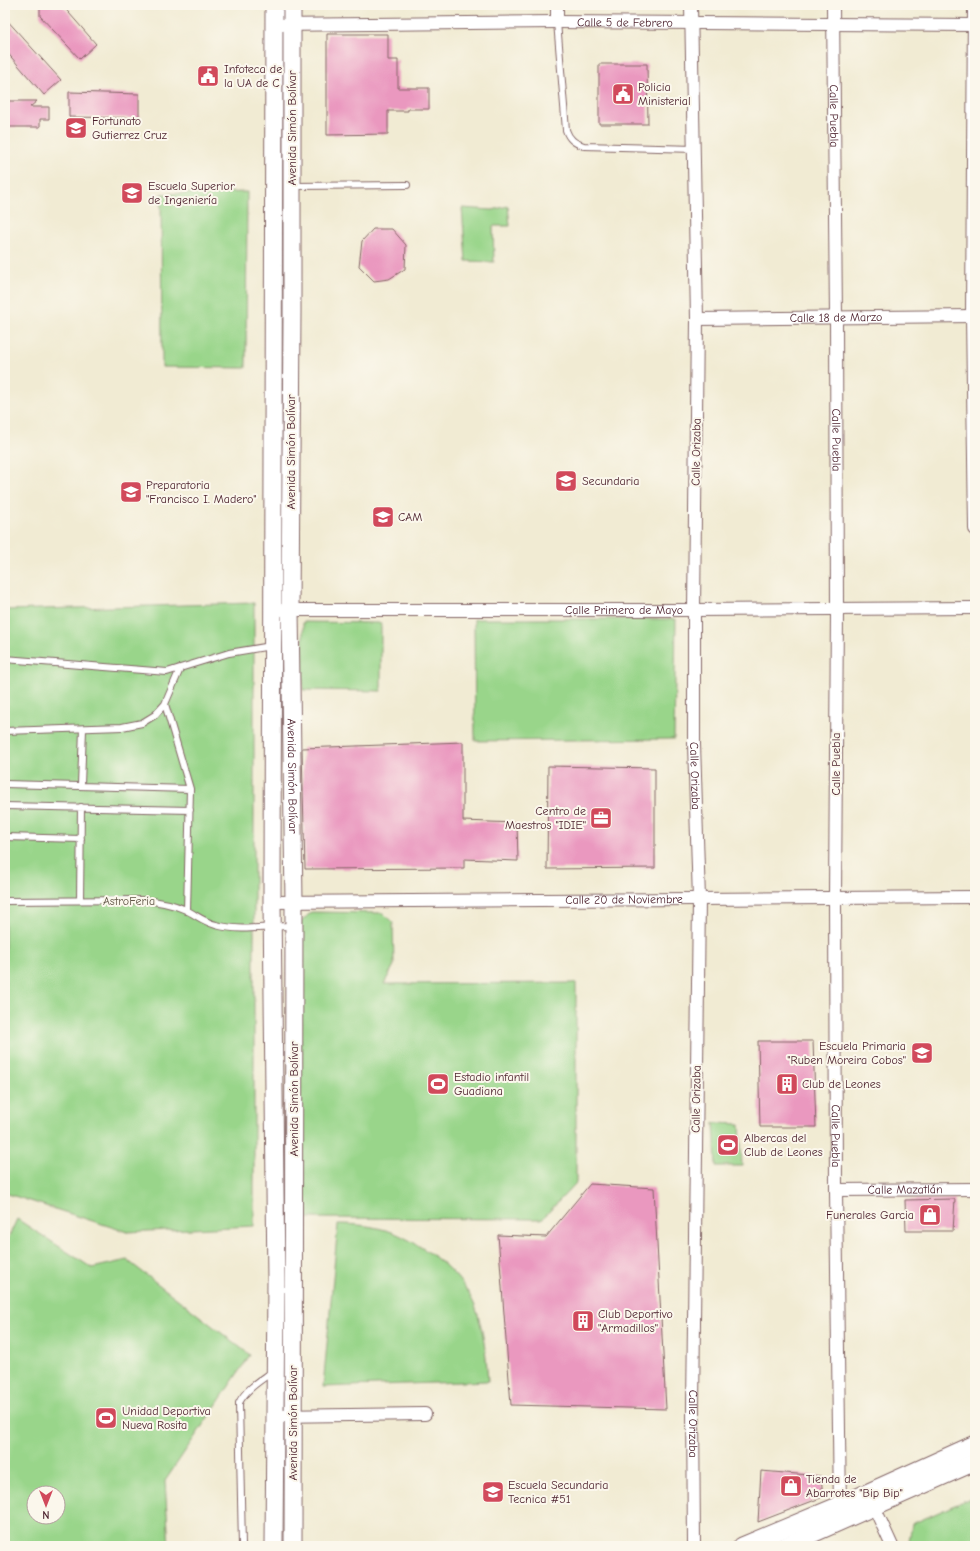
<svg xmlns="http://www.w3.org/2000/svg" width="980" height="1551" font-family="'Comic Neue',sans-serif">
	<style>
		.green { fill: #99d58a; stroke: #727a5a; fill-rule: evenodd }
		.building { fill: #ea98bf }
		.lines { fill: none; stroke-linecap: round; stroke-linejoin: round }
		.lane-casing { stroke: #846666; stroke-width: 8 }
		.street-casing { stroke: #846666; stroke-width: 14 }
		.secondary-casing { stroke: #846666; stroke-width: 19 }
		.lane { stroke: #fff; stroke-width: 6 }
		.street { stroke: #fff; stroke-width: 12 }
		.secondary { stroke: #fff; stroke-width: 17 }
		.labels { text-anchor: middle; stroke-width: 4; stroke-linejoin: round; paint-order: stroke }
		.street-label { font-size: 12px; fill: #4a1f2b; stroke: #fbf7ec }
		.poi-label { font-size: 12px; fill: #4a1f2b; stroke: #fbf7ec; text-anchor: start }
		.park-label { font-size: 12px; fill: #625648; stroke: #fbf7ec }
	</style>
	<rect width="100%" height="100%" fill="#fbf7ec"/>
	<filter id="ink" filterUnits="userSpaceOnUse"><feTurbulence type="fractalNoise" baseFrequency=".025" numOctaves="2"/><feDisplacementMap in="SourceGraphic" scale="8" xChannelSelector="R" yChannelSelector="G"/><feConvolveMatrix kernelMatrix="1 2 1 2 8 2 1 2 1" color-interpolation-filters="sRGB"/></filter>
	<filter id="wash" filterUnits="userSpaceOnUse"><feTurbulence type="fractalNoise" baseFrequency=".012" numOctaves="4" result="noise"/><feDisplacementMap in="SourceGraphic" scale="16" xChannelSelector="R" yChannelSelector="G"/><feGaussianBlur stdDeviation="0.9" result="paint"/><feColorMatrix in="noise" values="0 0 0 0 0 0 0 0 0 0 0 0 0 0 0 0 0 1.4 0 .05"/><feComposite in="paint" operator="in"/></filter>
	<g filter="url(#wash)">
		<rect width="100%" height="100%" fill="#f1ebd3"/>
		<path class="green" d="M247 192 246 368 162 367 161 194Z
			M508 206 510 226H493L494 262 466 261 462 208 492 210Z
			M254 603V1226L127 1232 5 1193V610Z
			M474 619H676L674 739 475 741Z
			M303 622 381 623V691L303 690Z
			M311 912 383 913 393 923 394 965 384 984 576 983V1183L542 1219 300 1218V923Z
			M714 1123 740 1124 742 1166H716Z
			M17 1219 92 1268 127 1260 250 1355 165 1481 169 1546H5V1245ZM34 1493H58V1517H34Z
			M338 1224C356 1224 374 1226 392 1232 398 1234 403 1237 409 1240 436 1255 463 1277 475 1306 484 1330 486 1356 488 1381L323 1387Z
			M975 1496V1546H911L909 1541 912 1524Z"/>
		<g id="blocks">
			<path class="building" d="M40 5H62L96 44 80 59 40 16Z
				M5 18 61 80 44 95 5 50Z
				M327 34H388V60H398V88H429V109H408V111H388V134L327 135Z
				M599 64H647L648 124H599Z
				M69 92 139 94V118L69 117Z
				M5 101H37L30 107H49V119H40V127H5Z
				M373 229H392L406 245 405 269 389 279 374 281 359 266 362 241Z
				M463 742V821L517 823 518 861 464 859V868L305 869 302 748Z
				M548 766 655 768V868L547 869Z
				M758 1041H813L816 1127H760Z
				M590 1184 654 1188 666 1409 511 1405 498 1235 546 1237Z
				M955 1199 953 1231H906L905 1200Z
				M761 1471 821 1476 823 1497 758 1522Z"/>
		</g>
	</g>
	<g filter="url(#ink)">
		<use href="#blocks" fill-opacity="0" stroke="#846666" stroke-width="1"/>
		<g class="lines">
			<g class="lane-casing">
				<path id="lane" d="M557 22 566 130C569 139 574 143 584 146L695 149
					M293 186 407 185
					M5 659 167 672 229 653 271 646
					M165 704 190 789
					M5 731 122 727 142 723 155 715 165 704 180 669
					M5 784 190 789 187 911
					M81 785 83 729
					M5 806 190 810
					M5 837 81 839
					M80 900 81 807
					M5 901 141 900C156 901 171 903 186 910 196 915 204 922 216 925 240 932 268 926 292 926
					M242 1546 239 1403C246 1389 260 1381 272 1372"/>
			</g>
			<g class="street-casing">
				<g id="street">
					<path d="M557 5V22"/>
					<path id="s1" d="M691 5 697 319 694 610V744L699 899 693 1406 694 1546"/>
					<path id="s2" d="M833 5 836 317 837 609 835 898 836 1190 840 1512"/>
					<path d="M974 5 972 316 975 529"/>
					<path id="s3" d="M274 25 557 22 975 25"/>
					<path id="s4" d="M697 319 975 316"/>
					<path id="s5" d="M282 610H694L975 608"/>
					<path id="s6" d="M272 902 975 897"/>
					<path id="s7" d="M836 1190 975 1189"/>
					<path d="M275 1416 425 1414"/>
					<path d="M871 1500 892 1546"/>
				</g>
			</g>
			<g class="secondary-casing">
				<g id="secondary">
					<path d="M274 5 272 902 276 1282 274 1546"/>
					<path id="s8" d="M292 5V313L290 610 294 902 293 1546"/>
					<path d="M742 1546 840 1505 975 1444"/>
					<path d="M785 1546 975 1462"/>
				</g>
			</g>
			<use href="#lane" class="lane"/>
			<use href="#street" class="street"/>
			<use href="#secondary" class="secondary"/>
		</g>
	</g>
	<defs>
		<g id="civic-square" transform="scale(1.15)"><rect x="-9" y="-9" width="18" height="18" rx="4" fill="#d1495b" stroke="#fbf7ec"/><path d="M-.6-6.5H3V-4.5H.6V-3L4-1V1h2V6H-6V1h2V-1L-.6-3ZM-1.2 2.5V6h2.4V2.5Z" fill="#fff"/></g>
		<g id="school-square" transform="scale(1.15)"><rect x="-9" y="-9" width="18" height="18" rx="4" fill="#d1495b" stroke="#fbf7ec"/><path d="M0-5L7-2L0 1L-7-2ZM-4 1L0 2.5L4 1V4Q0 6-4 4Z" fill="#fff"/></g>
		<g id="university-square" transform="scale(1.15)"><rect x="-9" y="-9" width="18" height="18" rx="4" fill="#d1495b" stroke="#fbf7ec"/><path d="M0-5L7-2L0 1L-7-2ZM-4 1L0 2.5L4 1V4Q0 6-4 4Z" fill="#fff"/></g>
		<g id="office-square" transform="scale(1.15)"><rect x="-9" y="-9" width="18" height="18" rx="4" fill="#d1495b" stroke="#fbf7ec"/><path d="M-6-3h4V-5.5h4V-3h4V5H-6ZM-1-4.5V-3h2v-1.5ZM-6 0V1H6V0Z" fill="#fff"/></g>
		<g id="stadium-square" transform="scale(1.15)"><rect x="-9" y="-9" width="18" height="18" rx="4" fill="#d1495b" stroke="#fbf7ec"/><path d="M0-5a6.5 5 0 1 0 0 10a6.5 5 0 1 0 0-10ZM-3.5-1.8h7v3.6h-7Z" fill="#fff"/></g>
		<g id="building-square" transform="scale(1.15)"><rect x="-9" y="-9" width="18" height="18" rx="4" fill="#d1495b" stroke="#fbf7ec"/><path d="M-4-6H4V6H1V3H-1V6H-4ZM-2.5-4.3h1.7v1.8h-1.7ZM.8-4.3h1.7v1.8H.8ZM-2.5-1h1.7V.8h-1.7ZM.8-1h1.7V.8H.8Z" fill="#fff"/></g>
		<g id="shop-square" transform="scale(1.15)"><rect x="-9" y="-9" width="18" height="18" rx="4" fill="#d1495b" stroke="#fbf7ec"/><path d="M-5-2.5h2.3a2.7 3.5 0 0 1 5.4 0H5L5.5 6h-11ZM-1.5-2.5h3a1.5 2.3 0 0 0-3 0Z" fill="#fff"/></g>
	</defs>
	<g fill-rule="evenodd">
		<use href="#civic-square" x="208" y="76"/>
		<use href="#civic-square" x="623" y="94"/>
		<use href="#school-square" x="76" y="128"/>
		<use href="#university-square" x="132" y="193"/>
		<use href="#school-square" x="566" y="481"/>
		<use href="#school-square" x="131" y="492"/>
		<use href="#school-square" x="383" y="517"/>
		<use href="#office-square" x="601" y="818"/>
		<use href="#school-square" x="922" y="1053"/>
		<use href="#stadium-square" x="438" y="1084"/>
		<use href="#building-square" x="787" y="1084"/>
		<use href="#stadium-square" x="728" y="1145"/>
		<use href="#shop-square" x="930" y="1215"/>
		<use href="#building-square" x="583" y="1321"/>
		<use href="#stadium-square" x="106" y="1418"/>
		<use href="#shop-square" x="791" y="1486"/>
		<use href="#school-square" x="493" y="1492"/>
	</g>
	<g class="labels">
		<g class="street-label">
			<text dy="4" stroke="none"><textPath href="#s3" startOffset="351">Calle 5 de Febrero</textPath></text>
			<text dy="4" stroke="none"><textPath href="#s2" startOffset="111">Calle Puebla</textPath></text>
			<text transform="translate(292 128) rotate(-90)" y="4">Avenida Simón Bolívar</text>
			<text dy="4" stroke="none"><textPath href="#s4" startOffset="139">Calle 18 de Marzo</textPath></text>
			<text dy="4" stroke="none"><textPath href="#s2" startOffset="435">Calle Puebla</textPath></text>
			<text transform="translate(291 452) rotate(-90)" y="4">Avenida Simón Bolívar</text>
			<text transform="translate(696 452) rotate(-89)" y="4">Calle Orizaba</text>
			<text dy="4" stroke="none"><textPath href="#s5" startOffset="342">Calle Primero de Mayo</textPath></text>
			<text transform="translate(836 764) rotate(-90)" y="4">Calle Puebla</text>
			<text dy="4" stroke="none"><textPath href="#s8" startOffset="771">Avenida Simón Bolívar</textPath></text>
			<text dy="4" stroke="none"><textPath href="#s1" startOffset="771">Calle Orizaba</textPath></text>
			<text dy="4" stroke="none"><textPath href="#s6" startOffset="352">Calle 20 de Noviembre</textPath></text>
			<text transform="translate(294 1099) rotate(-90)" y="4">Avenida Simón Bolívar</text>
			<text transform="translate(696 1099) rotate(-89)" y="4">Calle Orizaba</text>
			<text dy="4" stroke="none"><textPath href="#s2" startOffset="1131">Calle Puebla</textPath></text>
			<text dy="4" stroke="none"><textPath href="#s7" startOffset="69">Calle Mazatlán</textPath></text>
			<text transform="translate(293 1423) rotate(-90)" y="4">Avenida Simón Bolívar</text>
			<text dy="4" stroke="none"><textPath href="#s1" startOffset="1419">Calle Orizaba</textPath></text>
		</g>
		<g class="poi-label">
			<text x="224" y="73">Infoteca de<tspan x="224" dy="14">la UA de C</tspan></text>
			<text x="638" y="91">Policia<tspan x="638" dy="14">Ministerial</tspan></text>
			<text x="92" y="125">Fortunato<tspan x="92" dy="14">Gutierrez Cruz</tspan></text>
			<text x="148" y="190">Escuela Superior<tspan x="148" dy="14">de Ingeniería</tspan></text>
			<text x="582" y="485">Secundaria</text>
			<text x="146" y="489">Preparatoria<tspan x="146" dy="14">"Francisco I. Madero"</tspan></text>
			<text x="398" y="521">CAM</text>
			<text x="586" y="815" text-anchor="end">Centro de<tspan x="586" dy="14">Maestros "IDIE"</tspan></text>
			<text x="906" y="1050" text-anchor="end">Escuela Primaria<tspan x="906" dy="14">"Ruben Moreira Cobos"</tspan></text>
			<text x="454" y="1081">Estadio infantil<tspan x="454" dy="14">Guadiana</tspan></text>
			<text x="802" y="1088">Club de Leones</text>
			<text x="744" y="1142">Albercas del<tspan x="744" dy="14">Club de Leones</tspan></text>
			<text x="914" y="1219" text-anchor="end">Funerales Garcia</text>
			<text x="598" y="1318">Club Deportivo<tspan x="598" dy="14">"Armadillos"</tspan></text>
			<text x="122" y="1415">Unidad Deportiva<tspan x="122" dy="14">Nueva Rosita</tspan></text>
			<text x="806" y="1483">Tienda de<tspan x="806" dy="14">Abarrotes "Bip Bip"</tspan></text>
			<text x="508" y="1489">Escuela Secundaria<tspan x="508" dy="14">Tecnica #51</tspan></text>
		</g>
		<g class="park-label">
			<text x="129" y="905">AstroFeria</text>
		</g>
	</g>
	<rect width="980" height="1551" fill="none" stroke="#fbf7ec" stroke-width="20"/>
	<g transform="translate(46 1505) rotate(180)"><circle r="19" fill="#fbf7ec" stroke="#b4a19f"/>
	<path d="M0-3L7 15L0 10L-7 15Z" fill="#d1495b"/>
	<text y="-6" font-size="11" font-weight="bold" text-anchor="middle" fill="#4a1f2b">N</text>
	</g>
</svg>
